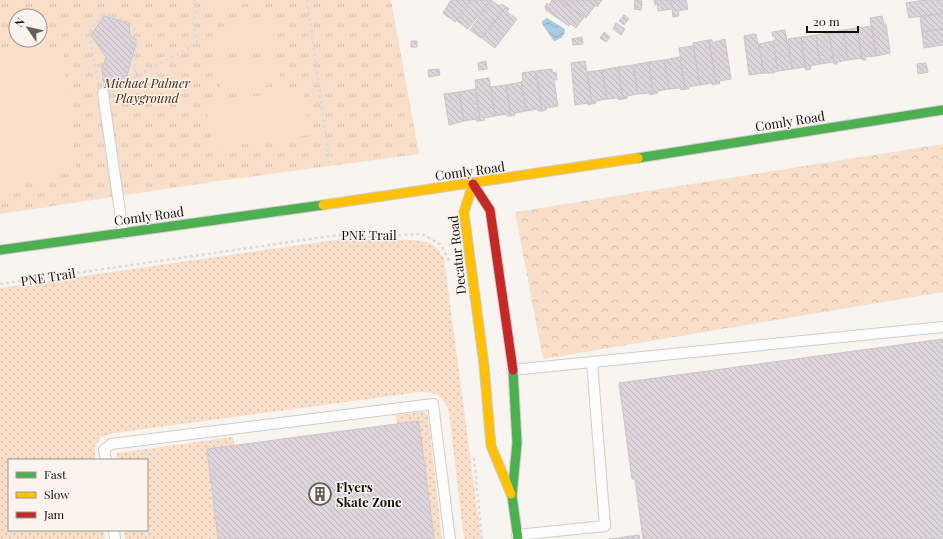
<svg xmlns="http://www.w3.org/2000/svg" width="943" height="539" font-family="'Playfair Display',serif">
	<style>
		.grass { fill: url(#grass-dots) }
		.forest { fill: url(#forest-crowns) }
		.park { fill: url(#park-tufts); fill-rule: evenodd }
		.pitch { fill: #f9dfca }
		.water { fill: url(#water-waves) }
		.building { fill: url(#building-back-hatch); stroke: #c9c6c6 }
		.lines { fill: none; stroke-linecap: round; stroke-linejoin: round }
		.lane-casing { stroke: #cfccc9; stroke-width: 12 }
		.fast-casing { stroke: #cfccc9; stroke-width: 11 }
		.slow-casing { stroke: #cfccc9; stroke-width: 11 }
		.jam-casing { stroke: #cfccc9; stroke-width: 11 }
		.path { stroke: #dddbda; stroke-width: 2.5; stroke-dasharray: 3 3; stroke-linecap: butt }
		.lane { stroke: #fefdfd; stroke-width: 10 }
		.fast { stroke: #4caf50; stroke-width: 9 }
		.slow { stroke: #ffc107; stroke-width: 9 }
		.jam { stroke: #c62828; stroke-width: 9 }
		.labels { text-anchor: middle; stroke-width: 3; stroke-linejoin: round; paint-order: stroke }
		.park-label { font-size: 13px; font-style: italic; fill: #492a0b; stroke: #fbf3ed }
		.street-label { font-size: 13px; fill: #110f0d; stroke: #fbf3ed }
		.poi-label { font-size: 13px; font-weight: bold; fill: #110f0d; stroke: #fbf3ed; text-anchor: start }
	</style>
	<defs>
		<pattern id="grass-dots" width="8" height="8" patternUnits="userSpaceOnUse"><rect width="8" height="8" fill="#f9dfca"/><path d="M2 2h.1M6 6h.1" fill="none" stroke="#d4beac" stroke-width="1.8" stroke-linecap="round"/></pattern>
		<pattern id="forest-crowns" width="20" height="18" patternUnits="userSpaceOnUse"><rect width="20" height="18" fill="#f9dfca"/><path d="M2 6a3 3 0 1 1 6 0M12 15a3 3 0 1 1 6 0" fill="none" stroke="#d4beac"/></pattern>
		<pattern id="park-tufts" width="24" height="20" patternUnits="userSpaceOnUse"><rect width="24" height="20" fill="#f9dfca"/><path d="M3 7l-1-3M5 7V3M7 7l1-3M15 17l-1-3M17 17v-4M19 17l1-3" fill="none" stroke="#d4beac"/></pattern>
		<pattern id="water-waves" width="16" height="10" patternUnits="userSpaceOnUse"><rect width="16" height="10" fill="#aacbe4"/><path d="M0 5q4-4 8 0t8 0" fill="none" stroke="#91adc2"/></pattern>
		<pattern id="building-back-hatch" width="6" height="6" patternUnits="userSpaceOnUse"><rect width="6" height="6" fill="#ded5dc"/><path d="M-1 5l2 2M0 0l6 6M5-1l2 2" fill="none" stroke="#bdb6bc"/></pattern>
	</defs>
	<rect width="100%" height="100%" fill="#f8f4f0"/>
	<path class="grass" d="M342 239C366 242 412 236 432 244 437 247 441 254 444 258L481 539H464L449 412C444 396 436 392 420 392L114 433 101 437 95 447V460H9V530H104L105 539H0V288Z
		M424 412 428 415 442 539H434L395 415Z
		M233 437 235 446 207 450 218 539H125L124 530H147V460H115L117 453Z"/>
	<path class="forest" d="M943 144V292L543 359 515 212Z"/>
	<path class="park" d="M0 0H391L419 154 212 182 0 214ZM16 16H40V40H16Z"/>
	<path class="pitch" d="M216 0H275L217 8Z
		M272 19 276 47 216 56 212 28Z
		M35 49 63 53 77 171 0 189V56L21 50Z
		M277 55 281 83 221 91 217 64Z
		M304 90 310 135 212 148 206 102Z"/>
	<path class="water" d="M547 18 565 29C565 36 561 39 554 41L542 24V21Z"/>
	<path class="building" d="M451 0H471L455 22 443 13Z
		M472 0H491L468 29 457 21Z
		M491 0 499 6 502 4 506 7 481 38 470 30Z
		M552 0H560L584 17 576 28 571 24 569 26 546 10 545 7 547 3 549 5Z
		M560 0H588L595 5 586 18Z
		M588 0H602L597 7Z
		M635 0 642 1 641 10 634 9Z
		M654 0H671V9L658 11 657 4 655 5Z
		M671 0H686L688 9 678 11 679 16 673 17Z
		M925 0H943V13L909 18 906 3Z
		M506 7 509 9 507 12 517 19 495 48 482 38Z
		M943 13V29L922 32 920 17Z
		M624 15 629 19 624 25 619 21Z
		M104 16 129 23 130 35 137 40 126 79 113 85 103 82 102 68 106 57 91 35Z
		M882 16 884 24H886L890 53 876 56 870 18Z
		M616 23 625 29 621 35 613 29Z
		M872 26 876 56 865 57 866 60H862L857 28Z
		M857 28 862 58 848 60 843 30Z
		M943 29V45L924 48 922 32Z
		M785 30 792 69 778 71 773 41H775V36L773 37 772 32Z
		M843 30 848 60 837 62V64H834L829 33Z
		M604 32 610 37 606 42 600 38Z
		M829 33 834 62 820 64 816 35Z
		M756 34 764 73 749 75 744 36Z
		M816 35 820 64 810 66 811 69 806 70 801 37Z
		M582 37 583 44 573 45 572 39Z
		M801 37 805 67 792 69 788 39Z
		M725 39 731 79 719 81 720 84H716L709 40H712V43Z
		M709 40 716 84 712 85V83L700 85 693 43Z
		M411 41H417V47H411Z
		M773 41 778 71 773 73H764L759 44Z
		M693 46 700 85 688 87 689 89H685L679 48Z
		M680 57 685 89 681 90 680 88 669 89 664 60Z
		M664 60 669 89 657 91 658 93 653 94 649 62Z
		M486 61 487 69 479 70 478 63Z
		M585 61 592 104 588 105V103L575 105 571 63Z
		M649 62 653 94 650 95 649 93 638 94 633 65Z
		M926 63 928 72 918 74 917 64Z
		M633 65 638 94 627 96V98L623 99 618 67Z
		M618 67 623 99 619 100 618 98 607 99 602 70Z
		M439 69 440 75 429 77 428 70Z
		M552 69V73L556 72 557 80H554L558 106 546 108V110L542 111 536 71Z
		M602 70 607 99 596 101V103L592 104 587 72Z
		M535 71 542 111H538V109L526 111 521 82 523 81 522 73Z
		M489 78 495 116 484 118 485 120 480 121 475 80Z
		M521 82 526 111 515 113V115L511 116 506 85Z
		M506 85 511 116H507V114L495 116 491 87Z
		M475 89 480 121H476V119L464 121 459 92Z
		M459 92 464 121 449 125 444 94Z
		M943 339V539H643L635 479H632L619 383Z
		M419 421 434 539H218L207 449Z
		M639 535 640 539H609Z"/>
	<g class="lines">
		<g class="lane-casing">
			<path id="lane" d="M103 93 123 233
				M512 370 943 327
				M106 460 104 450 111 444 433 404 450 539
				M114 530 115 539
				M517 535 605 526 592 362"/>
		</g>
		<g class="fast-casing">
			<path id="fast" d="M638 158 943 110
				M0 250 323 205
				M513 370 517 443 512 496 518 539"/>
		</g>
		<g class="slow-casing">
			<path id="slow" d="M473 184 464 212 484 365 491 446 511 494
				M323 205 638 158"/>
		</g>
		<g class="jam-casing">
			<path id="jam" d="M473 184 490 210 513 370"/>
		</g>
		<path class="path" d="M307 0 330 166
			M102 14C111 16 122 18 129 22 143 30 135 65 134 79L118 90 103 93 99 88 89 34Z
			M134 78 197 43 193 22 196 13 195 0
			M0 284 338 235 371 237 422 234 441 245 450 262
			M474 458 482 539"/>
		<use href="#lane" class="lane"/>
		<use href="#fast" class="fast"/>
		<use href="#slow" class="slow"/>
		<use href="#jam" class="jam"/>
	</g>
	<defs>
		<g id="building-ring" transform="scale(1.15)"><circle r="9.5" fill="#fbf3ed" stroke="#625f5c" stroke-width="1.5"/><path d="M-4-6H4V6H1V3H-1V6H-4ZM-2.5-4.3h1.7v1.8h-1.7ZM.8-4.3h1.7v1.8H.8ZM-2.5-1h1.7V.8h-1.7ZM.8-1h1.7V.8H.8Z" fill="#625f5c"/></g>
	</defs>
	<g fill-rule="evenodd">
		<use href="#building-ring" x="320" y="494"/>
	</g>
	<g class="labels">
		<g class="park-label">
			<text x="147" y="88">Michael Palmer<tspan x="147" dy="15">Playground</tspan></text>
		</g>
		<g class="street-label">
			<text transform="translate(790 121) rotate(-9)" y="5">Comly Road</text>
			<text transform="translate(470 171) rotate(-8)" y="5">Comly Road</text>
			<text transform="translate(149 216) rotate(-8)" y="5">Comly Road</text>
			<text x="369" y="240">PNE Trail</text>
			<text transform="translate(457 255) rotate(-96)" y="5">Decatur Road</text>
			<text transform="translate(48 277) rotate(-9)" y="5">PNE Trail</text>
		</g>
		<g class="poi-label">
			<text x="336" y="492">Flyers<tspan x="336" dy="15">Skate Zone</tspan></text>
		</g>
	</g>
	<rect x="8" y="459" width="140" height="72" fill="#fbf3ed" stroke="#9d9893"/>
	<rect x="16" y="472" width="20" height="6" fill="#4caf50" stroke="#9d9893"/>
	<text x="44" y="479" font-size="12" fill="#110f0d">Fast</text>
	<rect x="16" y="492" width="20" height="6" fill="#ffc107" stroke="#9d9893"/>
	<text x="44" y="499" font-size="12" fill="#110f0d">Slow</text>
	<rect x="16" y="512" width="20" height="6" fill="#c62828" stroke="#9d9893"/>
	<text x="44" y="519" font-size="12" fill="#110f0d">Jam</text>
	<g transform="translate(28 28) rotate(304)"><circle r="19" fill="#fbf3ed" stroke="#9d9893"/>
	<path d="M0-3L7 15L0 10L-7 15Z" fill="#625f5c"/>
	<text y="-6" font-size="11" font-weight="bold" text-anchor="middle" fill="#110f0d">N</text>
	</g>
	<path d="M807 26v6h51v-6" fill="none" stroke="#110f0d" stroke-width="2"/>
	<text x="813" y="26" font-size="12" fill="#110f0d" stroke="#fbf3ed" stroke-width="3" paint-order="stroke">20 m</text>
</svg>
